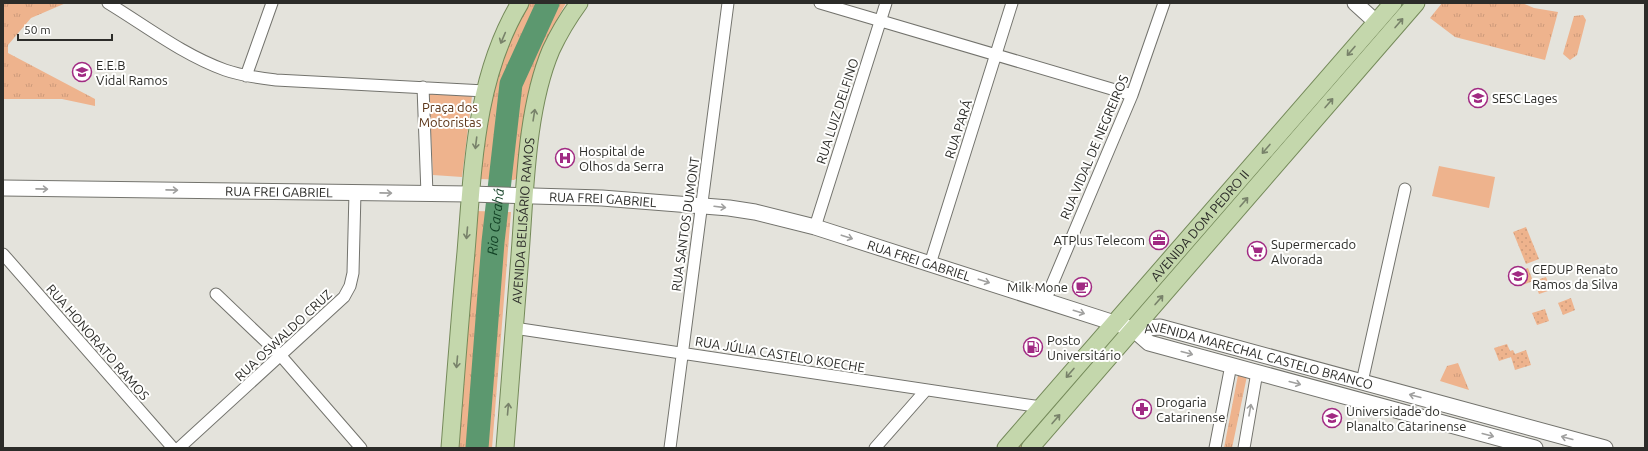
<svg xmlns="http://www.w3.org/2000/svg" width="1648" height="451" font-family="Ubuntu,sans-serif">
	<style>
		.grass { fill: url(#grass-tufts) }
		.park { fill: #eeb38d }
		.garden { fill: url(#garden-dots) }
		.lines { fill: none; stroke-linecap: round; stroke-linejoin: round }
		.river { stroke: #5c986f; stroke-width: 23 }
		.street-casing { stroke: #73736d; stroke-width: 13 }
		.secondary-casing { stroke: #73736d; stroke-width: 17 }
		.primary-casing { stroke: #758a5a; stroke-width: 19 }
		.street { stroke: #fff; stroke-width: 11 }
		.secondary { stroke: #fff; stroke-width: 15 }
		.primary { stroke: #c4d7ac; stroke-width: 17 }
		.oneway { stroke: #78826a }
		.oneway2 { stroke: #a0a09f }
		.labels { text-anchor: middle; stroke-width: 4; stroke-linejoin: round; paint-order: stroke }
		.poi-label { font-size: 13px; fill: #2c2c29; stroke: #fffffe; text-anchor: start }
		.park-label { font-size: 13px; fill: #593114; stroke: #fffffe }
		.street-label { font-size: 13px; fill: #2c2c29; stroke: #fffffe }
		.water-label { font-size: 14px; font-style: italic; fill: #103f23; stroke: #fffffe }
	</style>
	<defs>
		<pattern id="grass-tufts" width="24" height="20" patternUnits="userSpaceOnUse"><rect width="24" height="20" fill="#eeb38d"/><path d="M3 7l-1-3M5 7V3M7 7l1-3M15 17l-1-3M17 17v-4M19 17l1-3" fill="none" stroke="#cc9a7a"/></pattern>
		<pattern id="garden-dots" width="8" height="8" patternUnits="userSpaceOnUse"><rect width="8" height="8" fill="#eeb38d"/><path d="M2 2h.1M6 6h.1" fill="none" stroke="#cc9a7a" stroke-width="1.8" stroke-linecap="round"/></pattern>
	</defs>
	<rect width="100%" height="100%" fill="#e4e3dc"/>
	<path class="grass" d="M3 3H66L31 18 8 45V53L95 99V106L62 99H3Z
		M529 3H566C551 29 538 58 530 87 523 116 521 149 517 178L514 180 478 179 479 152 502 58 520 17Z
		M1442 3H1522L1534 8 1558 12 1545 60 1455 37 1430 18Z
		M1583 15 1586 20 1577 55 1570 60 1563 54 1574 16Z
		M476 211 511 212 492 448H457Z
		M1106 342 1111 345 1021 448H1014Z
		M1458 363 1469 390 1440 381 1447 366Z
		M1241 373 1247 376 1232 448H1224L1238 375Z"/>
	<path class="park" d="M429 93 472 96 462 177 433 175Z
		M1439 166 1495 177 1489 208 1432 196Z"/>
	<path class="garden" d="M1526 227 1539 259 1526 264 1513 232Z
		M1528 268 1533 281 1520 286 1515 273Z
		M1546 277 1551 290 1539 294 1534 281Z
		M1571 298 1575 310 1563 315 1558 303Z
		M1545 309 1549 321 1537 325 1532 313Z
		M1507 344 1510 351 1513 350 1515 354 1526 350 1531 365 1515 370 1511 357 1499 361 1494 348Z"/>
	<g class="lines">
		<path class="river" id="s1" d="M477 448 493 242 511 84 548 3"/>
		<g class="street-casing">
			<path id="street" d="M108 3C146 26 183 55 225 70 242 76 259 78 276 80L485 91
				M820 3 1132 95
				M246 76 272 3
				M423 87 427 194
				M815 227 886 3
				M3 254 173 448
				M930 264 1012 3
				M216 294 281 356 361 448
				M1045 301 1132 95 1164 3
				M514 328 1041 407
				M1362 382 1405 189
				M179 448 344 297 350 286 353 273 355 192
				M670 448 728 3
				M875 448 926 390
				M1215 448 1231 365
				M1244 448 1257 372"/>
		</g>
		<g class="secondary-casing">
			<g id="secondary">
				<path d="M1355 3 1376 22"/>
				<path id="s2" d="M3 188 470 194 602 198 729 208 755 212 815 227 1133 329 1160 327 1605 448"/>
				<path d="M1133 329 1149 343 1535 448"/>
			</g>
		</g>
		<g class="primary-casing">
			<g id="primary">
				<path d="M450 448C455 383 460 317 466 252 473 167 475 78 520 3"/>
				<path id="s3" d="M505 448C510 384 515 319 520 255 525 191 526 109 551 50 559 33 568 18 579 3"/>
				<path id="s4" d="M1006 448 1393 3"/>
				<path d="M1030 448 1416 3"/>
			</g>
		</g>
		<use href="#street" class="street"/>
		<use href="#secondary" class="secondary"/>
		<use href="#primary" class="primary"/>
	</g>
	<defs><path id="oneway-shaft" d="M-6 0H5M1.5-3L5.5 0L1.5 3" fill="none" stroke-width="1.6" stroke-linecap="round" stroke-linejoin="round"/></defs>
	<g class="oneway">
		<use href="#oneway-shaft" transform="translate(1399 23) rotate(-49)"/>
		<use href="#oneway-shaft" transform="translate(503 38) rotate(113)"/>
		<use href="#oneway-shaft" transform="translate(1351 51) rotate(131)"/>
		<use href="#oneway-shaft" transform="translate(1329 103) rotate(-49)"/>
		<use href="#oneway-shaft" transform="translate(534 115) rotate(-81)"/>
		<use href="#oneway-shaft" transform="translate(476 143) rotate(97)"/>
		<use href="#oneway-shaft" transform="translate(1266 149) rotate(131)"/>
		<use href="#oneway-shaft" transform="translate(1244 202) rotate(-49)"/>
		<use href="#oneway-shaft" transform="translate(467 233) rotate(95)"/>
		<use href="#oneway-shaft" transform="translate(1159 300) rotate(-49)"/>
		<use href="#oneway-shaft" transform="translate(457 362) rotate(95)"/>
		<use href="#oneway-shaft" transform="translate(1070 373) rotate(131)"/>
		<use href="#oneway-shaft" transform="translate(508 409) rotate(-85)"/>
		<use href="#oneway-shaft" transform="translate(1056 419) rotate(-49)"/>
	</g>
	<g class="oneway2">
		<use href="#oneway-shaft" transform="translate(42 189) rotate(1)"/>
		<use href="#oneway-shaft" transform="translate(172 190) rotate(1)"/>
		<use href="#oneway-shaft" transform="translate(386 193) rotate(1)"/>
		<use href="#oneway-shaft" transform="translate(720 207) rotate(7)"/>
		<use href="#oneway-shaft" transform="translate(847 237) rotate(18)"/>
		<use href="#oneway-shaft" transform="translate(984 281) rotate(18)"/>
		<use href="#oneway-shaft" transform="translate(1079 312) rotate(17)"/>
		<use href="#oneway-shaft" transform="translate(1187 353) rotate(15)"/>
		<use href="#oneway-shaft" transform="translate(1295 383) rotate(15)"/>
		<use href="#oneway-shaft" transform="translate(1415 396) rotate(-165)"/>
		<use href="#oneway-shaft" transform="translate(1250 410) rotate(-80)"/>
		<use href="#oneway-shaft" transform="translate(1488 435) rotate(15)"/>
		<use href="#oneway-shaft" transform="translate(1567 438) rotate(-165)"/>
	</g>
	<defs>
		<g id="school-ring" transform="scale(1)"><circle r="9.5" fill="#fffffe" stroke="#a12a83" stroke-width="1.5"/><path d="M0-5L7-2L0 1L-7-2ZM-4 1L0 2.5L4 1V4Q0 6-4 4Z" fill="#a12a83"/></g>
		<g id="university-ring" transform="scale(1)"><circle r="9.5" fill="#fffffe" stroke="#a12a83" stroke-width="1.5"/><path d="M0-5L7-2L0 1L-7-2ZM-4 1L0 2.5L4 1V4Q0 6-4 4Z" fill="#a12a83"/></g>
		<g id="hospital-ring" transform="scale(1)"><circle r="9.5" fill="#fffffe" stroke="#a12a83" stroke-width="1.5"/><path d="M-5-5h3v3.5h4V-5h3V5h-3V1.5h-4V5h-3Z" fill="#a12a83"/></g>
		<g id="office-ring" transform="scale(1)"><circle r="9.5" fill="#fffffe" stroke="#a12a83" stroke-width="1.5"/><path d="M-6-3h4V-5.5h4V-3h4V5H-6ZM-1-4.5V-3h2v-1.5ZM-6 0V1H6V0Z" fill="#a12a83"/></g>
		<g id="supermarket-ring" transform="scale(1)"><circle r="9.5" fill="#fffffe" stroke="#a12a83" stroke-width="1.5"/><path d="M-6-5.5h2.5l.6 2H6L4.5 2H-2.5L-4.4-4H-6ZM-1.5 3.2a1.3 1.3 0 1 0 .1 0ZM3 3.2a1.3 1.3 0 1 0 .1 0Z" fill="#a12a83"/></g>
		<g id="cafe-ring" transform="scale(1)"><circle r="9.5" fill="#fffffe" stroke="#a12a83" stroke-width="1.5"/><path d="M-5.5-4.5H6V0H3Q3 3.5 0 3.5H-2.5Q-5.5 3.5-5.5 0ZM3-3.2v2h1.7v-2ZM-6 4.5H4V6H-6Z" fill="#a12a83"/></g>
		<g id="fuel-ring" transform="scale(1)"><circle r="9.5" fill="#fffffe" stroke="#a12a83" stroke-width="1.5"/><path d="M-5.5-6h7V0h2V4h1.3V-2.5L3-4.5l.8-.8L6-3V5H2.5V1h-1V6h-7ZM-4.2-4.7v3.2H.2V-4.7Z" fill="#a12a83"/></g>
		<g id="pharmacy-ring" transform="scale(1)"><circle r="9.5" fill="#fffffe" stroke="#a12a83" stroke-width="1.5"/><path d="M-2-6h4v4h4v4h-4v4h-4v-4h-4v-4h4Z" fill="#a12a83"/></g>
	</defs>
	<g fill-rule="evenodd">
		<use href="#school-ring" x="82" y="72"/>
		<use href="#university-ring" x="1478" y="98"/>
		<use href="#hospital-ring" x="565" y="158"/>
		<use href="#office-ring" x="1159" y="240"/>
		<use href="#supermarket-ring" x="1257" y="251"/>
		<use href="#university-ring" x="1518" y="276"/>
		<use href="#cafe-ring" x="1082" y="287"/>
		<use href="#fuel-ring" x="1033" y="347"/>
		<use href="#pharmacy-ring" x="1142" y="409"/>
		<use href="#university-ring" x="1332" y="418"/>
	</g>
	<g class="labels">
		<g class="poi-label">
			<text x="96" y="70">E.E.B<tspan x="96" dy="15">Vidal Ramos</tspan></text>
			<text x="1492" y="103">SESC Lages</text>
			<text x="579" y="156">Hospital de<tspan x="579" dy="15">Olhos da Serra</tspan></text>
			<text x="1145" y="245" text-anchor="end">ATPlus Telecom</text>
			<text x="1271" y="249">Supermercado<tspan x="1271" dy="15">Alvorada</tspan></text>
			<text x="1532" y="274">CEDUP Renato<tspan x="1532" dy="15">Ramos da Silva</tspan></text>
			<text x="1068" y="292" text-anchor="end">Milk Mone</text>
			<text x="1047" y="345">Posto<tspan x="1047" dy="15">Universitário</tspan></text>
			<text x="1156" y="407">Drogaria<tspan x="1156" dy="15">Catarinense</tspan></text>
			<text x="1346" y="416">Universidade do<tspan x="1346" dy="15">Planalto Catarinense</tspan></text>
		</g>
		<g class="park-label">
			<text x="450" y="112">Praça dos<tspan x="450" dy="15">Motoristas</tspan></text>
		</g>
		<g class="street-label">
			<text transform="translate(837 111) rotate(-72)" y="5">RUA LUIZ DELFINO</text>
			<text transform="translate(958 129) rotate(-72)" y="5">RUA PARÁ</text>
			<text transform="translate(1094 147) rotate(-67)" y="5">RUA VIDAL DE NEGREIROS</text>
			<text dy="5" stroke="none"><textPath href="#s2" startOffset="276">RUA FREI GABRIEL</textPath></text>
			<text dy="5" stroke="none"><textPath href="#s2" startOffset="600">RUA FREI GABRIEL</textPath></text>
			<text dy="5" stroke="none"><textPath href="#s3" startOffset="228">AVENIDA BELISÁRIO RAMOS</textPath></text>
			<text transform="translate(685 224) rotate(-82)" y="5">RUA SANTOS DUMONT</text>
			<text dy="5" stroke="none"><textPath href="#s4" startOffset="295">AVENIDA DOM PEDRO II</textPath></text>
			<text dy="5" stroke="none"><textPath href="#s2" startOffset="924">RUA FREI GABRIEL</textPath></text>
			<text transform="translate(283 335) rotate(-43)" y="5">RUA OSWALDO CRUZ</text>
			<text transform="translate(98 342) rotate(49)" y="5">RUA HONORATO RAMOS</text>
			<text transform="translate(780 354) rotate(9)" y="5">RUA JÚLIA CASTELO KOECHE</text>
			<text dy="5" stroke="none"><textPath href="#s2" startOffset="1278">AVENIDA MARECHAL CASTELO BRANCO</textPath></text>
		</g>
		<g class="water-label">
			<text dy="5" stroke="none"><textPath href="#s1" startOffset="227">Rio Carahá</textPath></text>
		</g>
	</g>
	<rect width="1648" height="451" fill="none" stroke="#2c2c29" stroke-width="8"/>
	<path d="M18 34v6h94v-6" fill="none" stroke="#2c2c29" stroke-width="2"/>
	<text x="24" y="34" font-size="12" fill="#2c2c29" stroke="#fffffe" stroke-width="3" paint-order="stroke">50 m</text>
</svg>
